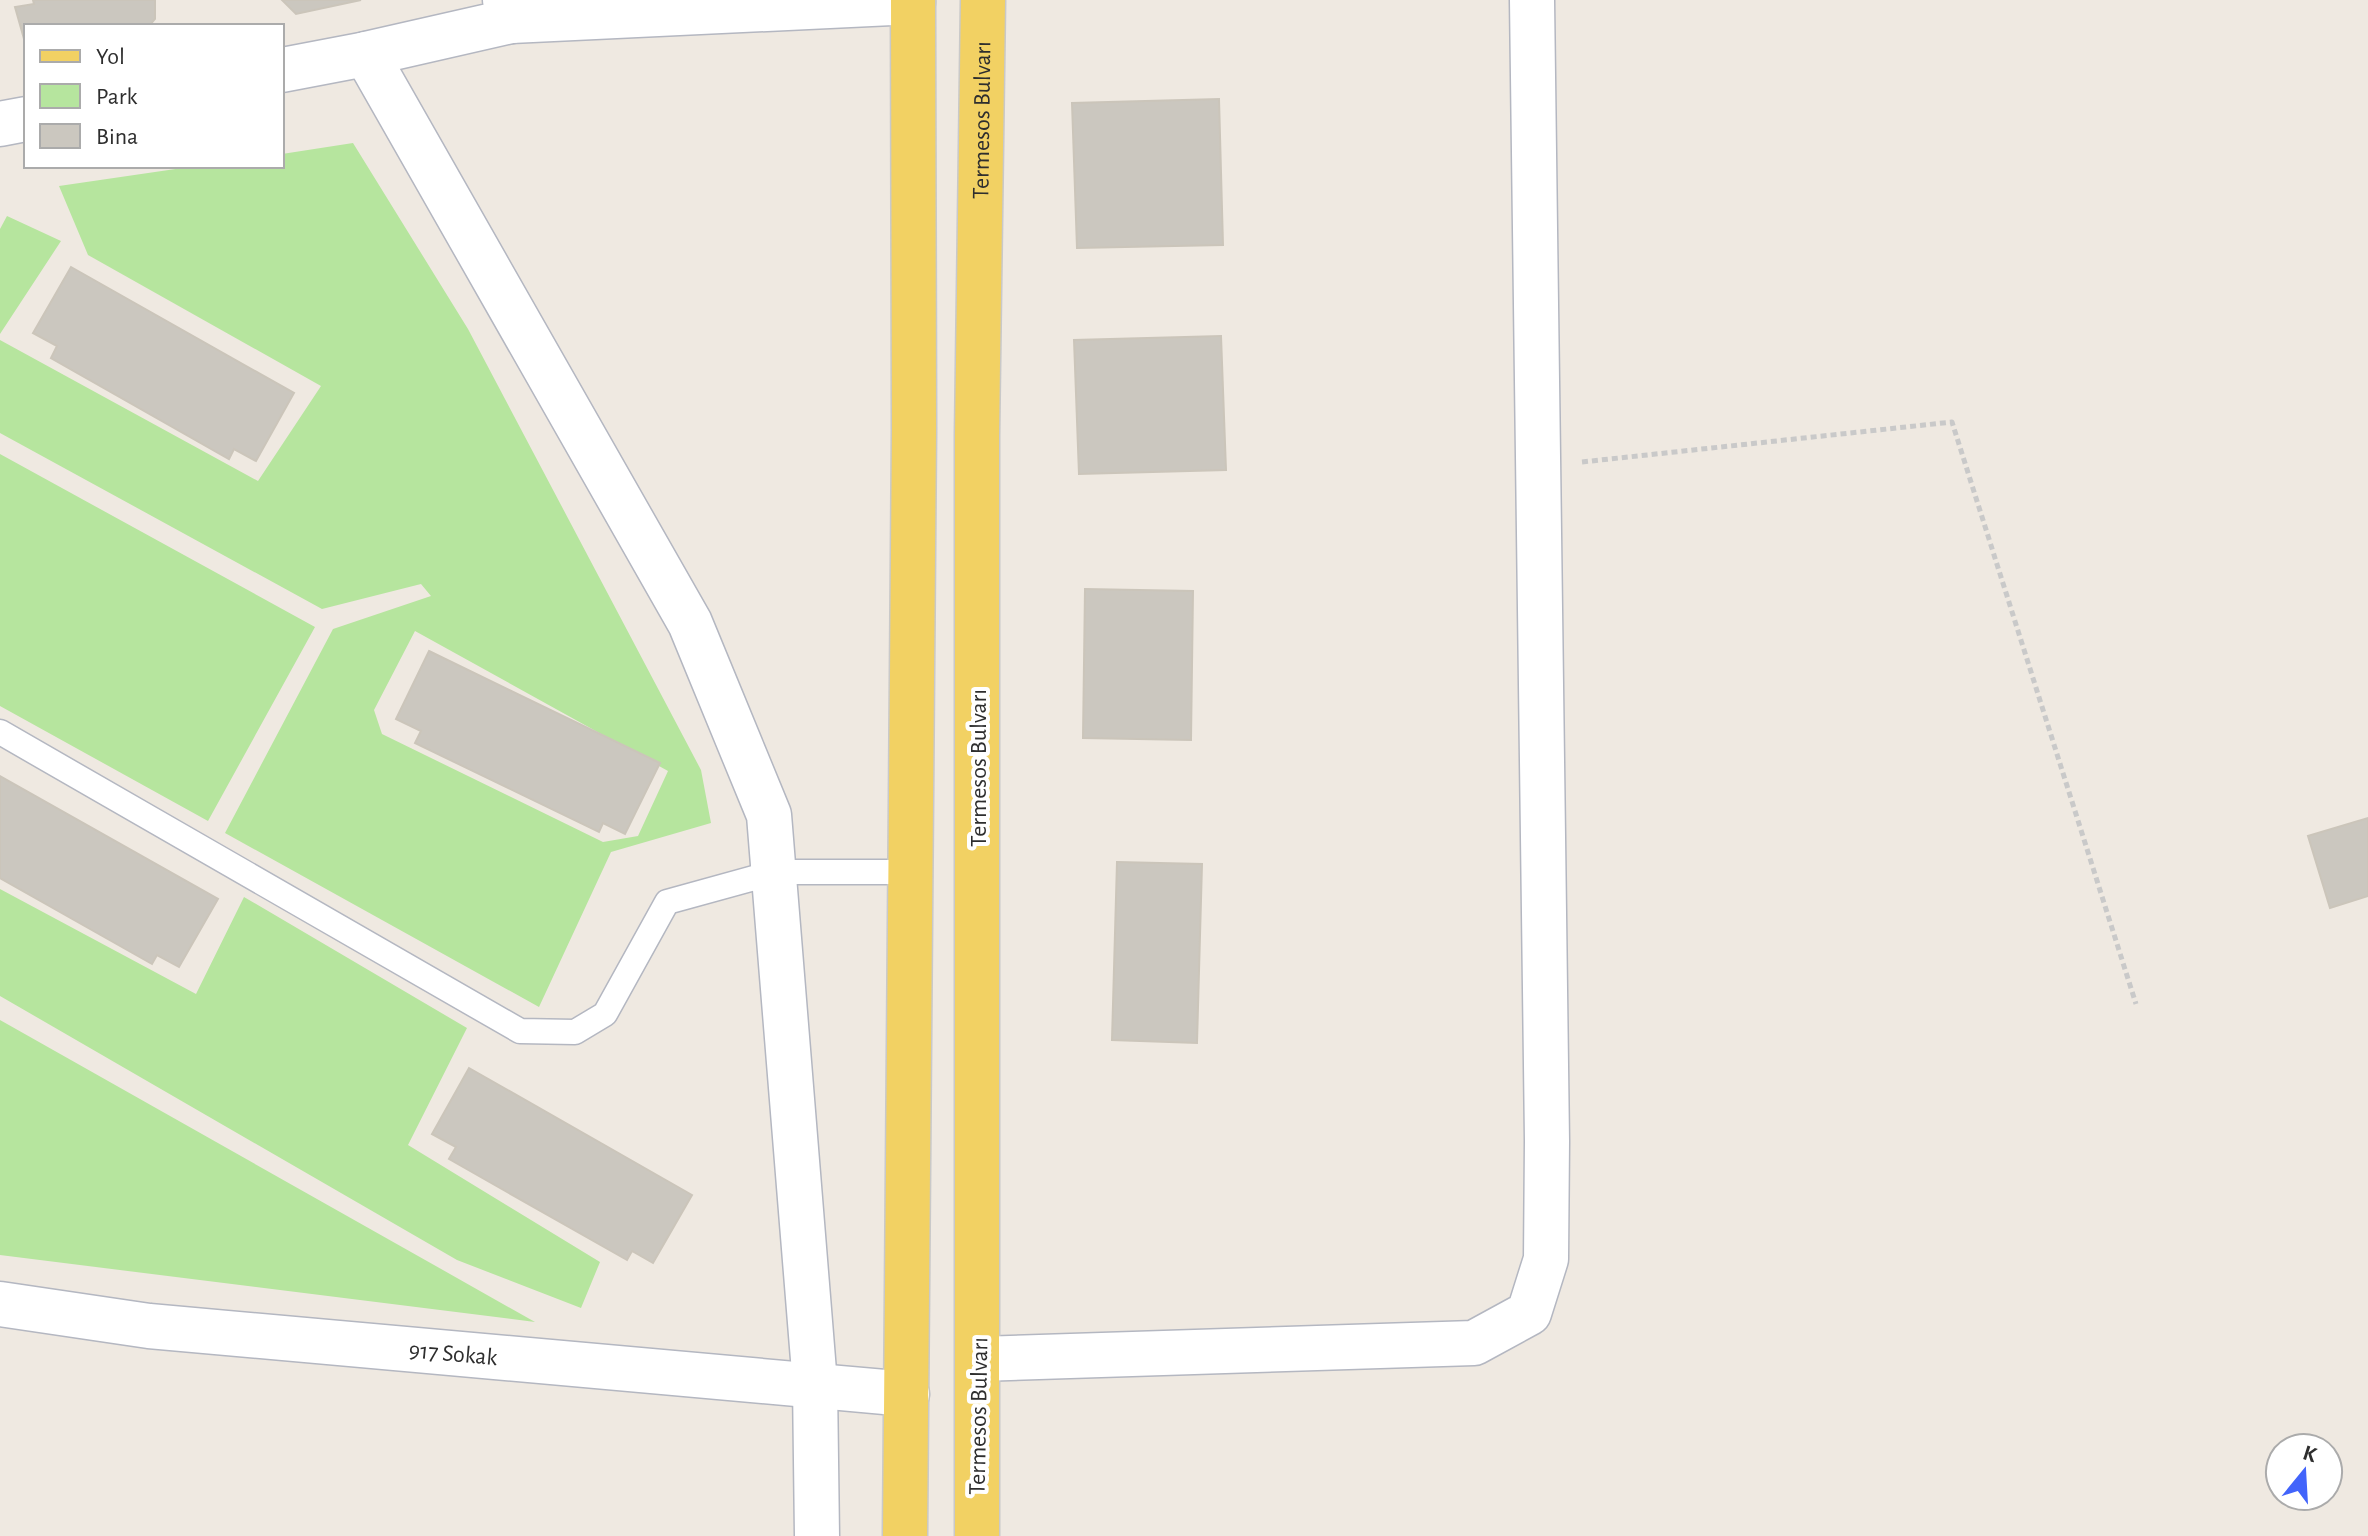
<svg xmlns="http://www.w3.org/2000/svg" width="2368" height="1536" font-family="'Alegreya Sans',sans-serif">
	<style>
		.green { fill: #b6e59e; fill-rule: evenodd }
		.building { fill: #cbc7bf; stroke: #cbc5ba; stroke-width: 2 }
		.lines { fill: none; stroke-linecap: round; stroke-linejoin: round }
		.lane-casing { stroke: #b4b7c1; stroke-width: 27 }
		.street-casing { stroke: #b4b7c1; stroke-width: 47 }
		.primary-casing { stroke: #c9c9c9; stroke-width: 47 }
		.path { stroke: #c9c9c9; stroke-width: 5; stroke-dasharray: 6 4; stroke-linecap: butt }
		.lane { stroke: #fff; stroke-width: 24 }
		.street { stroke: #fff; stroke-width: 44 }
		.primary { stroke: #f2d163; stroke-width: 44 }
		.labels { text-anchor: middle; stroke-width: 8; stroke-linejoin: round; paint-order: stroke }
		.street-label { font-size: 24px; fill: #2e2e2e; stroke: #fff }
	</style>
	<rect width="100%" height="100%" fill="#efe9e1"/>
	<path class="green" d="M353 143 468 329 701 770 711 823 611 852 539 1007 225 833 333 629 431 596 421 584 322 609 0 433V340L258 481 321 386 88 255 59 186 196 166H282V154ZM415 631 668 771 638 836 603 842 382 734 374 710Z
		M7 216 61 241 0 334V229Z
		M0 454 315 627 208 821 0 706Z
		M0 889 196 994 244 897 467 1028 408 1145 600 1262 581 1308 457 1260 0 996Z
		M0 1020 535 1322 0 1255Z"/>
	<path class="building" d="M33 0H155V19L149 26H26V46L15 7 34 4Z
		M282 0H361L296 14Z
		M1219 99 1223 245 1077 248 1072 103Z
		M71 267 294 393 256 461 234 449 229 459 51 358 57 346 33 333Z
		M1221 336 1226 470 1079 474 1074 340Z
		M1085 589 1193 591 1191 740 1083 738Z
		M429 651 660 763 625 834 603 823 599 832 415 743 421 731 396 719Z
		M0 776 218 899 179 967 157 955 152 964 0 878Z
		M2368 818V896L2330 908 2308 836Z
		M1117 862 1202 864 1197 1043 1112 1040Z
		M469 1068 692 1195 653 1263 632 1251 627 1260 449 1159 456 1147 432 1134Z"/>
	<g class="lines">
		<g class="lane-casing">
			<path id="lane" d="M0 732 520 1031 575 1032 605 1014 667 902 776 872H912"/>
		</g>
		<g class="street-casing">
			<g id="street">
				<path d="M505 0 511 21 366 54 690 623 769 815 815 1384 817 1536"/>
				<path d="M511 21 913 2"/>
				<path d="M282 70 366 54"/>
				<path d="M0 124 26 119"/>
				<path id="s1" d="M0 1304 149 1326 907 1394"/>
				<path d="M979 1359 1474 1343 1529 1313 1546 1259 1547 1141 1532 0"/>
			</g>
		</g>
		<g class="primary-casing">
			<g id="primary">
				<path d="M905 1536 914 430 913 0"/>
				<path id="s2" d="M977 1536V435L983 0"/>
			</g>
		</g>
		<path class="path" d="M1582 462 1952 422 2136 1004"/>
		<use href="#lane" class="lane"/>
		<use href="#street" class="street"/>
		<use href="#primary" class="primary"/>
	</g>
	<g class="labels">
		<g class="street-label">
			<text dy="8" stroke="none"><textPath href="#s2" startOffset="1416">Termesos Bulvarı</textPath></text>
			<text transform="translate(978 768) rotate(-90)" y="8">Termesos Bulvarı</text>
			<text dy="8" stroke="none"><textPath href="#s1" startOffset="456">917 Sokak</textPath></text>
			<text transform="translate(978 1416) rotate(-89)" y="8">Termesos Bulvarı</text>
		</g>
	</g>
	<rect x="24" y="24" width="260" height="144" fill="#ffffff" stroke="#ababab" stroke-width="2"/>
	<rect x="40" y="50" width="40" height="12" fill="#f2d163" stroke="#ababab" stroke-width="2"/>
	<text x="96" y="64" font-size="24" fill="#2e2e2e">Yol</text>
	<rect x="40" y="84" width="40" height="24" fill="#b6e59e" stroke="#ababab" stroke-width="2"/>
	<text x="96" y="104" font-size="24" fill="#2e2e2e">Park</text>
	<rect x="40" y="124" width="40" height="24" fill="#cbc7bf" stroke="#ababab" stroke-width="2"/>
	<text x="96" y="144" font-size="24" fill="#2e2e2e">Bina</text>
	<g transform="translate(2304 1472) rotate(18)"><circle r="38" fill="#ffffff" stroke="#ababab" stroke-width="2"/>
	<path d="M0-6L14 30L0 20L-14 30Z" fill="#4264fb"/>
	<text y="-12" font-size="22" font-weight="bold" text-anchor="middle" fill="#2e2e2e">K</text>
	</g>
</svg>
